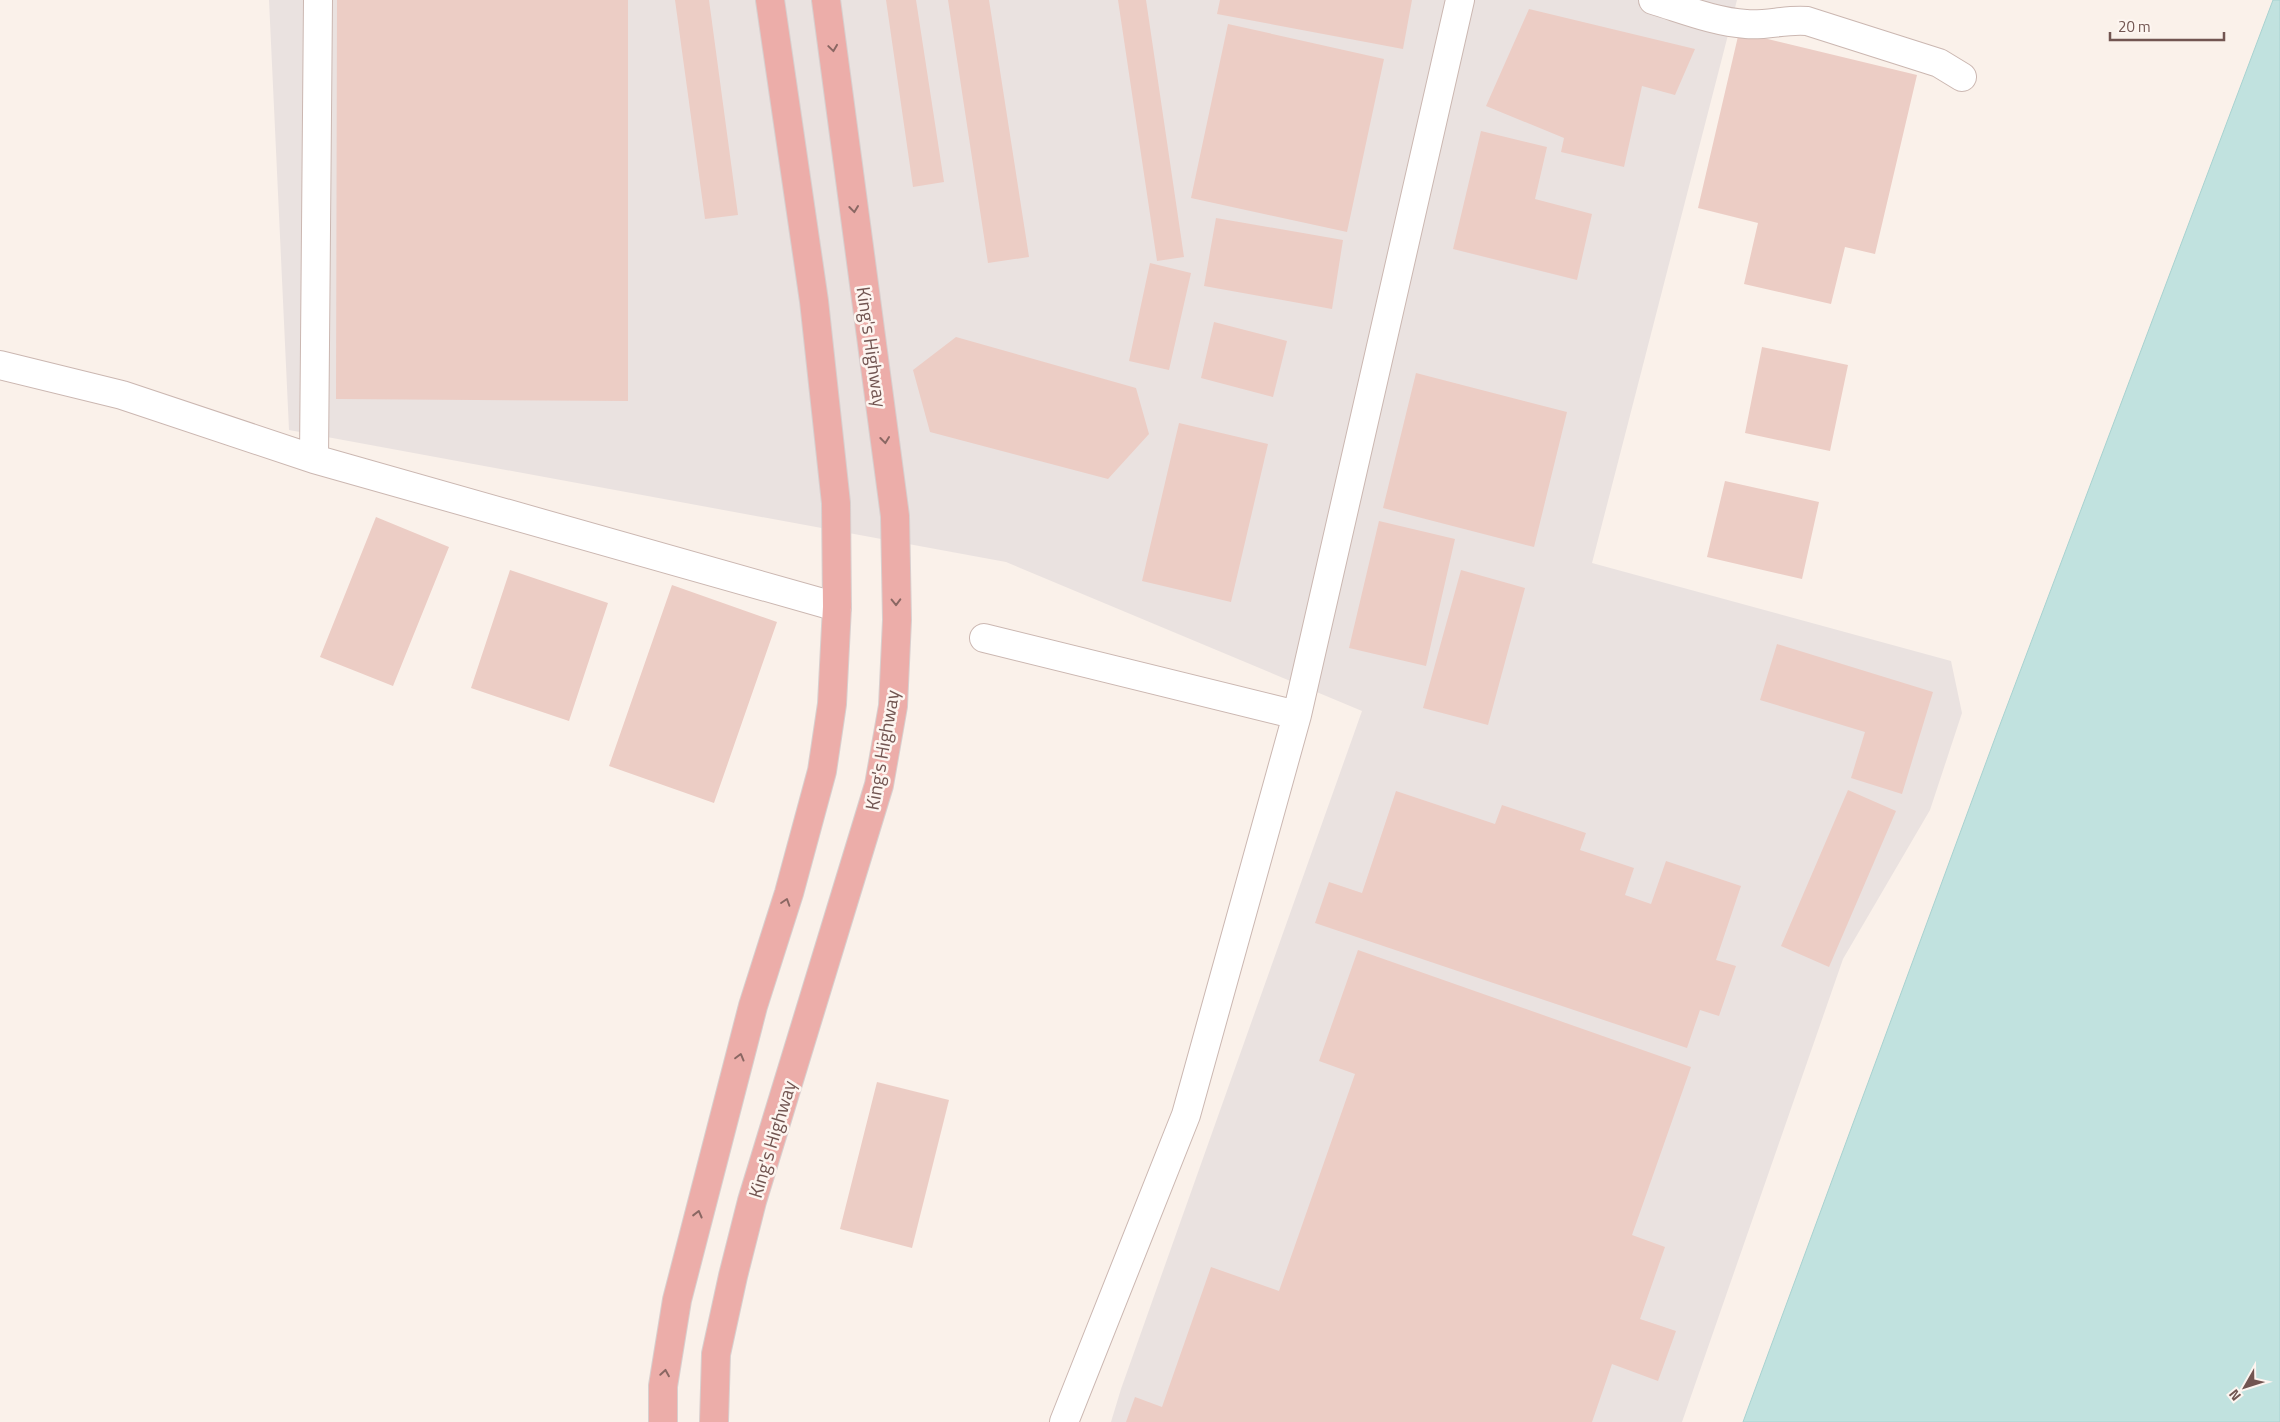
<svg xmlns="http://www.w3.org/2000/svg" width="2280" height="1422" font-family="'Titillium Web',sans-serif">
	<style>
		.industrial { fill: #eae2e0 }
		.water { fill: #c1e2df; stroke: #a8d2d0 }
		.building { fill: #eccdc5 }
		.lines { fill: none; stroke-linecap: round; stroke-linejoin: round }
		.minor-casing { stroke: #cbb7b1; stroke-width: 30 }
		.highway-casing { stroke: #d8cfce; stroke-width: 30 }
		.minor { stroke: #fff; stroke-width: 28 }
		.highway { stroke: #ecada9; stroke-width: 28 }
		.oneway { stroke: #8a6763 }
		.labels { text-anchor: middle; stroke-width: 5; stroke-linejoin: round; paint-order: stroke }
		.street-label { font-size: 19px; fill: #725551; stroke: #fdf5f0 }
	</style>
	<rect width="100%" height="100%" fill="#faf1ea"/>
	<path class="industrial" d="M269 0H1737L1592 563 1951 661 1962 713 1930 810 1843 959 1682 1422H1111L1121 1389 1362 711 1006 562 289 430Z"/>
	<path class="water" d="M2273 0H2280V1422H1743L1998 730Z"/>
	<path class="building" d="M337 0H628V401L336 399Z
		M675 0H709L738 215 705 219Z
		M886 0H916L944 182 913 187Z
		M948 0H989L1029 257 988 263Z
		M1118 0H1146L1184 257 1157 261Z
		M1220 0H1412L1403 49 1217 14Z
		M1529 9 1695 49 1675 95 1642 86 1624 167 1561 152 1564 138 1486 106Z
		M1228 24 1384 59 1347 232 1191 198Z
		M1739 32 1917 75 1875 254 1845 247 1831 304 1744 284 1758 223 1698 208Z
		M1481 131 1547 147 1535 199 1592 214 1577 280 1453 249Z
		M1216 218 1343 240 1332 309 1204 286Z
		M1150 263 1191 273 1169 370 1129 361Z
		M1214 322 1287 341 1273 397 1201 378Z
		M956 337 1136 388 1149 434 1108 479 930 432 913 370Z
		M1762 347 1848 365 1830 451 1745 433Z
		M1416 373 1567 412 1534 547 1383 508Z
		M1179 423 1268 444 1231 602 1142 581Z
		M1725 481 1819 502 1802 579 1707 557Z
		M376 517 449 547 393 686 320 657Z
		M1379 521 1455 539 1426 666 1349 648Z
		M510 570 608 603 569 721 471 688Z
		M1461 570 1525 588 1488 725 1423 708Z
		M672 585 777 622 714 803 609 766Z
		M1777 644 1933 692 1902 794 1851 778 1865 732 1760 700Z
		M1848 790 1896 811 1829 967 1781 946Z
		M1396 791 1495 824 1502 805 1586 833 1580 850 1634 868 1625 895 1651 904 1666 861 1741 886 1716 960 1736 966 1719 1016 1700 1010 1687 1048 1315 923 1329 882 1362 893Z
		M1358 950 1691 1067 1632 1235 1665 1247 1640 1319 1676 1331 1658 1381 1612 1364 1592 1422H1126L1135 1397 1162 1407 1211 1267 1279 1291 1355 1074 1319 1061Z
		M877 1082 949 1100 912 1248 840 1229Z"/>
	<g class="lines">
		<g class="minor-casing">
			<path id="minor" d="M1653 0C1683 9 1715 22 1746 24 1766 26 1786 19 1807 21L1939 63 1962 77
				M0 365 122 395 314 459 837 607
				M314 459 318 0
				M984 638 1297 715
				M1064 1422 1186 1115 1297 715 1460 0"/>
		</g>
		<g class="highway-casing">
			<path id="highway" d="M663 1422V1386L677 1300 753 1006 789 893 822 771 832 704 837 607 836 503 814 301 770 0
				M714 1422 716 1354 733 1276 752 1201 879 785 893 706 897 620 895 516 826 0"/>
		</g>
		<use href="#minor" class="minor"/>
		<use href="#highway" class="highway"/>
	</g>
	<defs><path id="oneway-chevron" d="M-2-3.5L2.5 0L-2 3.5" fill="none" stroke-width="1.6" stroke-linecap="round" stroke-linejoin="round" transform="scale(1.25)"/></defs>
	<g class="oneway">
		<use href="#oneway-chevron" transform="translate(833 48) rotate(82)"/>
		<use href="#oneway-chevron" transform="translate(854 209) rotate(83)"/>
		<use href="#oneway-chevron" transform="translate(885 440) rotate(83)"/>
		<use href="#oneway-chevron" transform="translate(896 602) rotate(89)"/>
		<use href="#oneway-chevron" transform="translate(786 902) rotate(-72)"/>
		<use href="#oneway-chevron" transform="translate(740 1057) rotate(-75)"/>
		<use href="#oneway-chevron" transform="translate(698 1214) rotate(-76)"/>
		<use href="#oneway-chevron" transform="translate(665 1373) rotate(-81)"/>
	</g>
	<g class="labels">
		<g class="street-label">
			<text transform="translate(872 347) rotate(82)" y="7">King's Highway</text>
			<text transform="translate(882 750) rotate(-80)" y="7">King's Highway</text>
			<text transform="translate(772 1139) rotate(-73)" y="7">King's Highway</text>
		</g>
	</g>
	<g transform="translate(2245 1387) rotate(231)" stroke="#fdf5f0" stroke-width="4" paint-order="stroke">
	<path d="M0-4L9 19L0 12L-9 19Z" fill="#725551"/>
	<text y="-8" font-size="14" font-weight="bold" text-anchor="middle" fill="#725551">N</text>
	</g>
	<path d="M2110 32v8h114v-8" fill="none" stroke="#725551" stroke-width="2.5"/>
	<text x="2118" y="32" font-size="15" fill="#725551" stroke="#fdf5f0" stroke-width="4" paint-order="stroke">20 m</text>
</svg>
